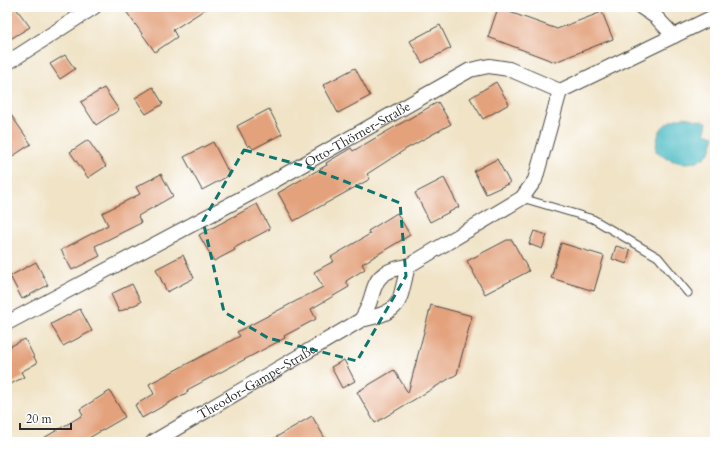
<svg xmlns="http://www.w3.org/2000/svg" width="722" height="449" font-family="Cardo,serif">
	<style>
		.water { fill: #4ebcc5; stroke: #3c7478 }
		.building { fill: #e3a17c }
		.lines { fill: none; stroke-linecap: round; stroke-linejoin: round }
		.lane-casing { stroke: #494742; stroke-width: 9 }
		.street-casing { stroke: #494742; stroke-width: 16 }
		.lane { stroke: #fff; stroke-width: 7 }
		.street { stroke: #fff; stroke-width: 14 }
		.marked { fill: none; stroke: #0f766e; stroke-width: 3; stroke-dasharray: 8 5; stroke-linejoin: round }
		.labels { text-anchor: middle; stroke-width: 3.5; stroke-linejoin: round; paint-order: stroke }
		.street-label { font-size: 13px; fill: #2b2b2b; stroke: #fff }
	</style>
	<rect width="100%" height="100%" fill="#fff"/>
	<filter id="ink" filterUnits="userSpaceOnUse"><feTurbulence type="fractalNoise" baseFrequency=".025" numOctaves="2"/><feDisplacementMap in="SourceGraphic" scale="8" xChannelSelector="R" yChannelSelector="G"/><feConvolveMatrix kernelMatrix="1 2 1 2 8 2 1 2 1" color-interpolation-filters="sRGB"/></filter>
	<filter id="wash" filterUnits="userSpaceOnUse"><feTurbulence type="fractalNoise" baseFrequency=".012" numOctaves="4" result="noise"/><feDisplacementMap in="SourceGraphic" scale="16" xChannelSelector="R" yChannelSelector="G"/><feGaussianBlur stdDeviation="0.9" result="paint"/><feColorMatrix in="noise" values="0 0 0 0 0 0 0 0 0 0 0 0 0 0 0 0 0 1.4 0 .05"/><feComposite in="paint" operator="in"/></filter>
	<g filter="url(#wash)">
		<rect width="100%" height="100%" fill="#f0e3c6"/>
		<path class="water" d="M684 117 707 122 705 133 714 136C713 142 712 149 708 154 694 169 669 163 656 151 657 130 662 122 684 117Z"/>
		<g id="blocks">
			<path class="building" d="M15 7 30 27 7 41V12Z
				M123 7H209L173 30 177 37 155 52Z
				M498 8 557 29 602 12 613 39 555 62 488 37Z
				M440 25 451 48 422 63 410 41Z
				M65 55 75 69 60 79 50 64Z
				M355 68 370 96 338 113 323 85Z
				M496 82 509 104 483 119 470 98Z
				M153 87 163 104 146 114 135 98Z
				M104 88 119 110 96 125 81 102Z
				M438 102 451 124 406 149 367 174 370 179 294 221 278 193 327 165 326 163 351 148 353 151Z
				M7 109 31 144 13 156 7 147Z
				M269 109 282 134 253 149 250 145 248 147 237 126Z
				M88 140 106 166 88 178 70 152Z
				M213 142 230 175 202 190 184 157Z
				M497 159 510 183 486 194 474 171Z
				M161 174 173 196 138 216 141 223 95 246 100 256 72 270 61 250 108 225 102 213 140 194 136 187Z
				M444 178 459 207 430 222 415 193Z
				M257 204 270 229 234 248 235 250 214 261 199 235Z
				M397 213 410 235 362 264 365 269 346 281 349 287 311 309 316 319 284 336 285 338 187 390 188 392 142 418 135 405 154 394 149 384 240 336 237 332 323 287 314 272 334 261 331 257 370 234 368 231Z
				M534 231 547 235 542 249 529 244Z
				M507 240H512L529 271 485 294 467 261Z
				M561 243 604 256 594 291 551 278Z
				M616 246 630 250 627 264 612 259Z
				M183 255 194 278 167 292 156 269Z
				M36 262 48 285 22 299 10 276Z
				M132 284 141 302 119 312 111 294Z
				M431 305 472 316 457 374 375 423 357 392 394 370 408 393Z
				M80 309 92 331 63 346 51 324Z
				M25 339 37 363 21 372 24 377 7 386V348Z
				M344 360 355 381 342 388 331 367Z
				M110 391 125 417 82 442H37L83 415 80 409Z
				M312 416 327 442H268Z"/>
		</g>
	</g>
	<g filter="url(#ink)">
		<use href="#blocks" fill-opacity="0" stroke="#494742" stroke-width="1"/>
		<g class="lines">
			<g class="lane-casing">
				<path id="lane" d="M522 198 593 219 658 257 688 293"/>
			</g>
			<g class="street-casing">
				<g id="street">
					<path d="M641 7 656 17 674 36"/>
					<path d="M7 63 94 7"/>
					<path d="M361 320C380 292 364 273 408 266L522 198 535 180 560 91"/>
					<path id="s1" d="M7 323 272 182 470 70 489 66 509 69 560 91 715 16"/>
					<path id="s2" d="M153 442 361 320C403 311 398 305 408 266"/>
				</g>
			</g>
			<use href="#lane" class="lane"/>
			<use href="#street" class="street"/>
		</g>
	</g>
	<path class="marked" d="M244 150 308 167 400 203 406 276 357 361 268 338 224 312 203 221Z"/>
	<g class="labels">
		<g class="street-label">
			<text dy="5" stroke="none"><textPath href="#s1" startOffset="398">Otto-Thörner-Straße</textPath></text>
			<text dy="5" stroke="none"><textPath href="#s2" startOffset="120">Theodor-Gampe-Straße</textPath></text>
		</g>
	</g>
	<rect width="722" height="449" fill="none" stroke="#fff" stroke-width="24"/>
	<path d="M20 423v6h51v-6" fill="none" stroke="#2b2b2b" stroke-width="2"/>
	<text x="26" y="423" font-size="12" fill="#2b2b2b" stroke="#ffffff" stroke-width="3" paint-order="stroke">20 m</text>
</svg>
